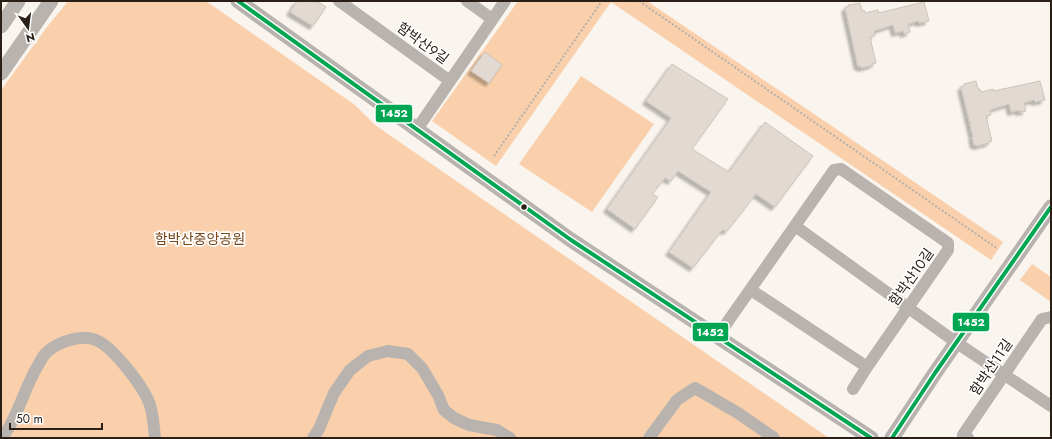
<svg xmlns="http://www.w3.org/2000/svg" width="1052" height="439" font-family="Jost,'Noto Sans KR',sans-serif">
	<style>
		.green { fill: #f9d0ab }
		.building { fill: #e2d9d2; stroke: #cbc4bc; filter: url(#shadow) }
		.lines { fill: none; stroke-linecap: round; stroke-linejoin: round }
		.path { stroke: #b4b0ac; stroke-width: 2; stroke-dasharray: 2 2; stroke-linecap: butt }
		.minor { stroke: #b8b3af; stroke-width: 12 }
		.tertiary { stroke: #b8b3af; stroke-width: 15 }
		.bus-1-casing { stroke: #fff; stroke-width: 7 }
		.bus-1 { stroke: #00a651; stroke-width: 4 }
		.bus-dot { fill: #2a2017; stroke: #fff; stroke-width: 1.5 }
		.labels { text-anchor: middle; stroke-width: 3.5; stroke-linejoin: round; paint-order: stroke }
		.street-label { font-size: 14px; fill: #2a2017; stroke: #fff }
		.park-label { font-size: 14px; fill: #76471a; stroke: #fff }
		.line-badge { stroke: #fff; stroke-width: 1.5 }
		.badge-label { font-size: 11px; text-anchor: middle; font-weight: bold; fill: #fff }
	</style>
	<defs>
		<filter id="shadow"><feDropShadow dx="-3.5" dy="3.5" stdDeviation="1" flood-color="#0004"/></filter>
	</defs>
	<rect width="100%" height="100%" fill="#faf4ee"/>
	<path class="green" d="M68 1H206L355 105 375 125 829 438H1V90L50 23 61 10Z
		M518 1H647L1003 242 991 260 611 2 496 166 432 121Z
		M581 76 654 124 592 212 519 164Z
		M1032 264 1051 277V302L1020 280Z"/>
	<path class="building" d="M297 1H317L326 7 313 26 290 12Z
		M924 2 929 21 919 23 918 21 908 24 910 32 904 34 903 31 895 33 893 25 874 31 875 36 870 37 876 63 872 64 873 65 861 68 860 66 858 67 845 8 848 7V5L860 3 862 11 864 10 865 13 878 10V13Z
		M485 52 502 65 489 83 471 71Z
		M672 64 728 99 692 149 729 172 765 122 813 156 775 207 756 194 727 231 722 230 693 268 669 252 711 192 678 171 671 181 665 178 652 194 658 197 635 229 607 209 671 118 646 101Z
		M976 81 978 89H980L981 92 993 89 994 91 1040 81 1045 100 1035 102 1034 100 1024 103 1026 111 1019 112V110L1011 112 1009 104 990 110 991 115 986 116 992 141 988 142 989 143 977 146 976 145H974L972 137H973L961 87 964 86V84Z"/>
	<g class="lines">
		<path class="path" d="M639 1 998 249
			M494 156 602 1"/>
		<path class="minor" d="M339 1 450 81 505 1
			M467 1 492 19
			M417 129 450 81
			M795 226 957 343 1051 406
			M717 337 834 170 841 169 948 243V250L867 367 751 290
			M853 389 867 367
			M2 438C18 417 24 389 37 367 40 363 42 357 45 354 56 342 81 334 96 340 113 347 144 387 150 405 153 415 154 427 155 438
			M313 438 319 429 334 393 350 370 368 356 388 351 408 354 422 368 438 395 444 410 454 418 469 425 497 430 510 438
			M649 438 677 400 695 388 738 413 774 438
			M968 438 963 435 1042 319 1051 317"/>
		<path class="tertiary" d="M238 1 571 240 871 438
			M1 26 18 1
			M1 73 51 1
			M892 438 935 373 1051 207"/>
		<g class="bus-1-casing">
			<path id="bus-1" d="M238 1 571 240 871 438
				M892 438 935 373 1051 207"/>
		</g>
		<use href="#bus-1" class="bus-1"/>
	</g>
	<circle class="bus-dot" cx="524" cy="207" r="3.5"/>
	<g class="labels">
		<g class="street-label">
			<text transform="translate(423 43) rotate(36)" y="5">함박산9길</text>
			<text transform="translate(911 277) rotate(-55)" y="5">함박산10길</text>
			<text transform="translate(991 367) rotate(-56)" y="5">함박산11길</text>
		</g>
		<g class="park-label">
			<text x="200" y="244">함박산중앙공원</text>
		</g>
	</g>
	<g class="line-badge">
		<rect x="375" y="104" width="38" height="19" rx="4" fill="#00a651"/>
		<rect x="952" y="312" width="38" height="20" rx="4" fill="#00a651"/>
		<rect x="692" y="322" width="37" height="20" rx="4" fill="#00a651"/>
	</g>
	<g class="badge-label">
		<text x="394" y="117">1452</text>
		<text x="971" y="326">1452</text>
		<text x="710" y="336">1452</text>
	</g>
	<rect width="1052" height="439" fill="none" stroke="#2a2017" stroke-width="4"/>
	<g transform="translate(28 28) rotate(166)" stroke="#ffffff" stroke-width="3" paint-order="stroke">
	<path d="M0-3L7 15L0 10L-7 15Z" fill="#2a2017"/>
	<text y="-6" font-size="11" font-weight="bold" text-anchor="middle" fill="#2a2017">N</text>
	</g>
	<path d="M10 423v6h92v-6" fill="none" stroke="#2a2017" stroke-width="2"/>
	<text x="16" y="423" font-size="12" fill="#2a2017" stroke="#ffffff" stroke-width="3" paint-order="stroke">50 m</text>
</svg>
